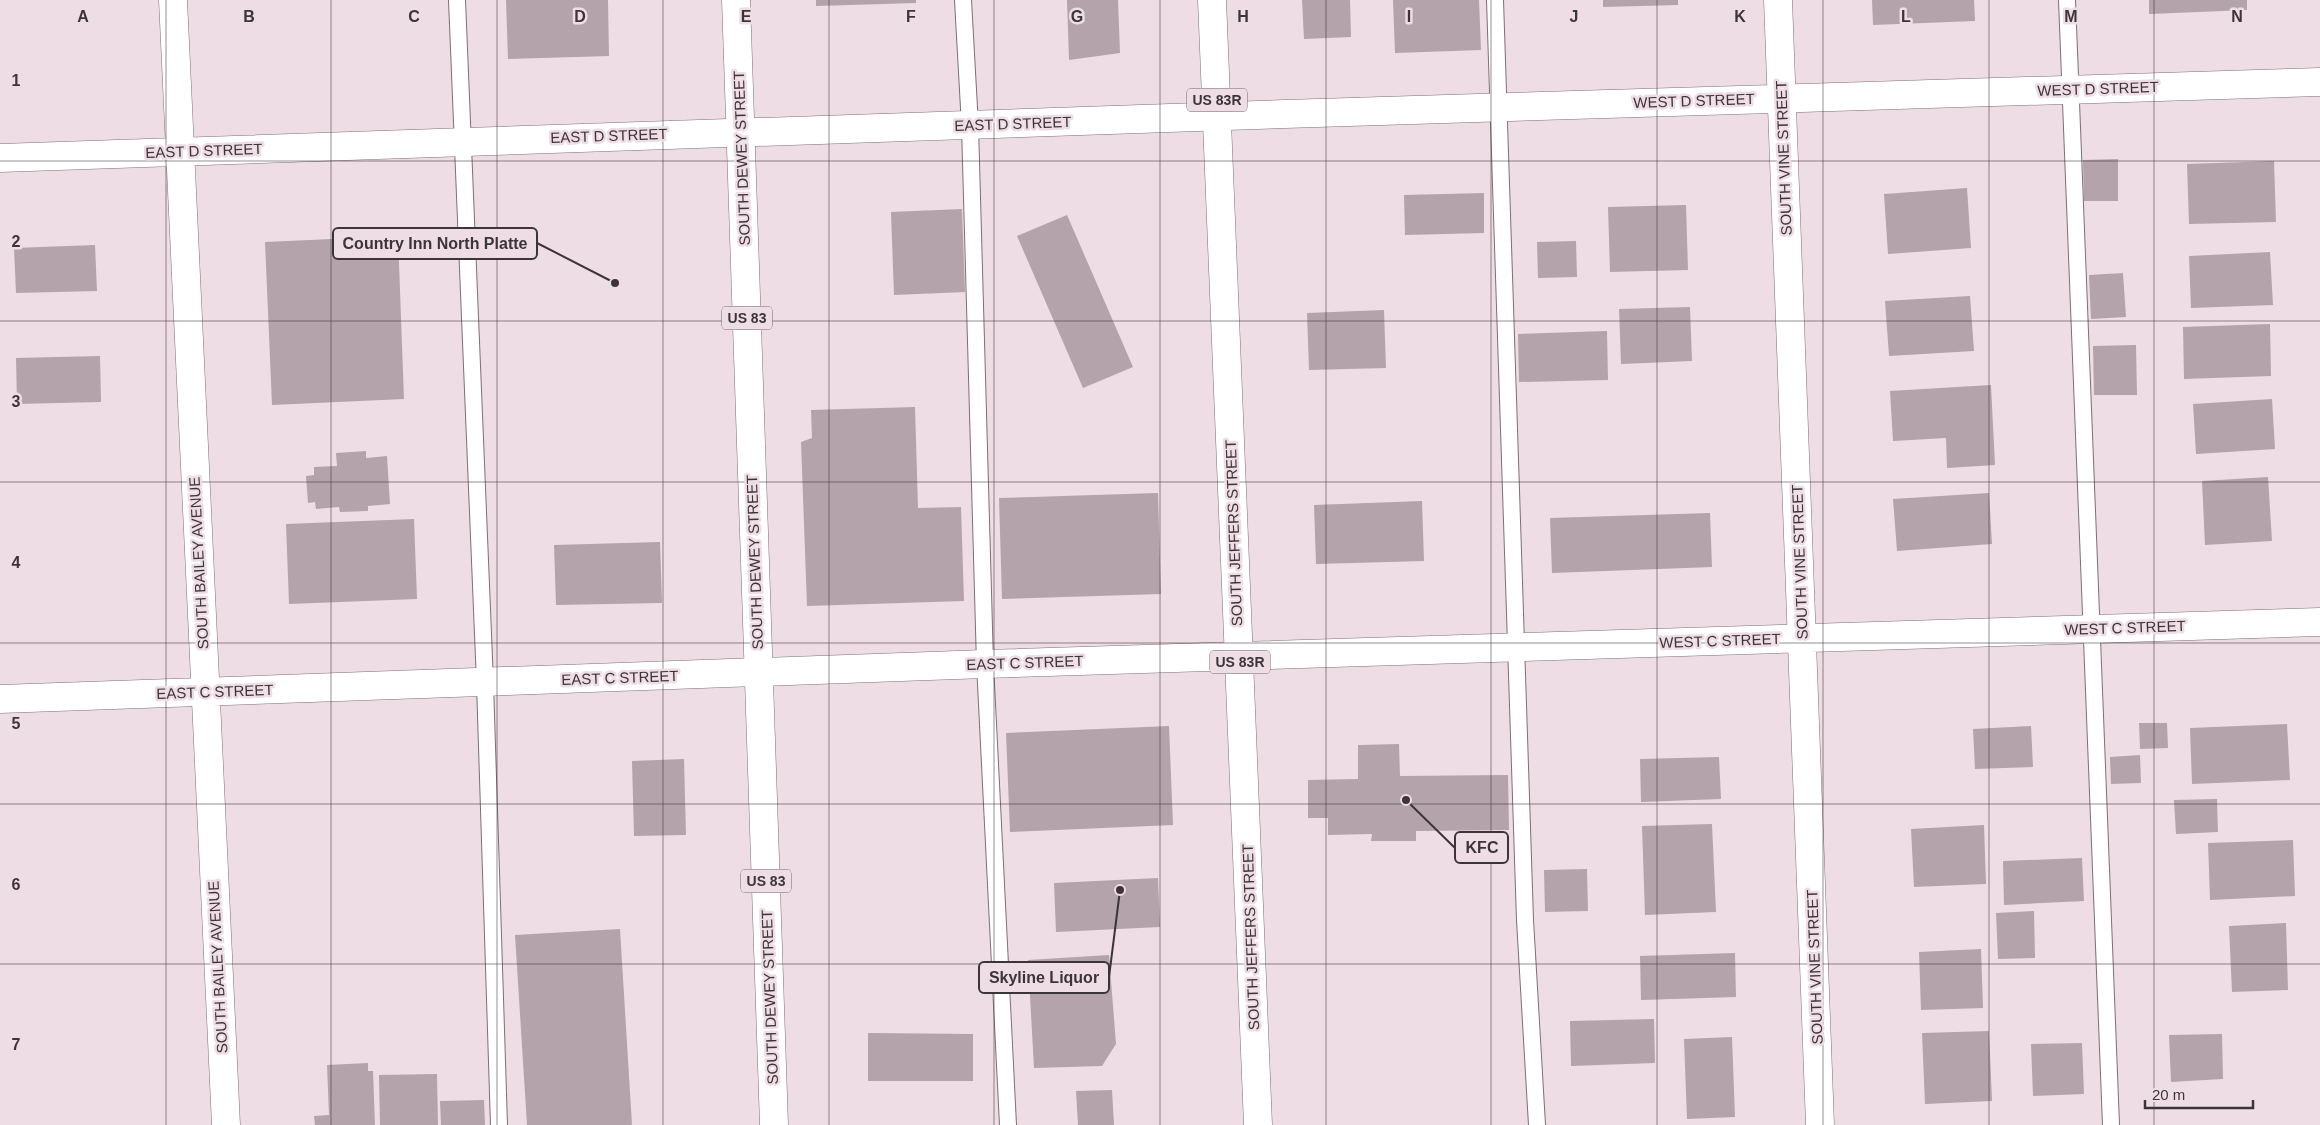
<svg xmlns="http://www.w3.org/2000/svg" width="2320" height="1125" font-family="Arial,sans-serif">
	<style>
		.building { fill: #b4a3aa }
		.lines { fill: none; stroke-linecap: round; stroke-linejoin: round }
		.lane-casing { stroke: #7e6f75; stroke-width: 18 }
		.street-casing { stroke: #7e6f75; stroke-width: 29 }
		.highway-casing { stroke: #7e6f75; stroke-width: 29 }
		.lane { stroke: #fff; stroke-width: 16 }
		.street { stroke: #fff; stroke-width: 28 }
		.highway { stroke: #fff; stroke-width: 28 }
		.grid { fill: none; stroke: #3c3538; stroke-width: 1; stroke-opacity: 0.55 }
		.labels { text-anchor: middle; stroke-width: 5; stroke-linejoin: round; paint-order: stroke }
		.shield { fill: #efdde5; stroke: #72676c; stroke-width: 1 }
		.shield-label { font-size: 14px; font-weight: bold; fill: #3c3538 }
		.street-label { font-size: 15px; fill: #3c3538; stroke: #efdde5 }
		.grid-label { font-size: 16px; text-anchor: middle; font-weight: bold; fill: #3c3538; stroke: #efdde5; stroke-width: 5; stroke-linejoin: round; paint-order: stroke }
		.leader { fill: none; stroke: #3c3538; stroke-width: 2 }
		.callout-dot { fill: #3c3538; stroke: #efdde5; stroke-width: 2 }
		.callout { fill: #efdde5; stroke: #3c3538; stroke-width: 2 }
		.callout-label { font-size: 16px; text-anchor: middle; font-weight: bold; fill: #3c3538 }
	</style>
	<rect width="100%" height="100%" fill="#efdde5"/>
	<path class="building" d="M506 0H608L609 56 508 59Z
		M816 0H916V3L816 6Z
		M1067 0H1118L1120 53 1069 60Z
		M1302 0H1350L1351 37 1304 39Z
		M1393 0H1479L1481 50 1395 53Z
		M1603 0H1678V5L1603 7Z
		M1872 0H1974L1975 21 1873 25Z
		M2149 0H2247V10L2149 14Z
		M2118 159V201H2084L2083 160Z
		M2274 161 2276 222 2189 224 2187 164Z
		M1967 188 1971 248 1888 254 1884 194Z
		M1484 193V233L1405 235 1404 195Z
		M1686 205 1688 270 1610 272 1608 207Z
		M962 209 965 292 894 295 891 212Z
		M1067 215 1133 367 1083 388 1017 236Z
		M398 236 404 399 272 405 265 242Z
		M1576 241 1577 277 1538 278 1537 242Z
		M95 245 97 291 16 293 14 248Z
		M2270 252 2273 305 2191 308 2189 256Z
		M2123 273 2126 317 2091 319 2089 275Z
		M1970 296 1974 351 1889 356 1885 301Z
		M1690 307 1692 361 1621 364 1619 309Z
		M1384 310 1386 368 1309 370 1307 313Z
		M2270 324 2271 376 2184 379 2183 327Z
		M1607 331 1608 380 1519 382 1518 334Z
		M2136 345 2137 395H2094L2093 346Z
		M100 356 101 402 17 404 16 358Z
		M1991 385 1995 465 1947 468 1946 438 1893 441 1890 391Z
		M2272 399 2275 449 2196 454 2193 404Z
		M915 407 918 508 961 507 964 601 807 606 801 442 812 438 811 410Z
		M366 451V458L387 456 390 504 368 506V511L340 512 339 507 316 509 315 502 308 503 306 476 314 475V467L337 466 336 453Z
		M2268 477 2272 541 2205 545 2202 481Z
		M1158 493 1161 594 1002 599 999 498Z
		M1989 493 1992 544 1897 551 1893 499Z
		M1422 501 1424 561 1316 564 1314 505Z
		M1710 513 1712 567 1552 573 1550 518Z
		M414 519 417 599 289 604 286 524Z
		M660 542 662 603 556 605 554 545Z
		M2139 723H2167L2168 748 2140 749Z
		M2287 724 2290 780 2192 784 2190 728Z
		M1169 726 1173 825 1010 832 1006 733Z
		M2031 726 2033 767 1975 769 1973 729Z
		M1399 744 1400 776 1508 775 1509 830 1416 831V841H1371L1372 834 1328 835V818H1308V780L1358 779V745Z
		M2140 755 2141 783 2111 784 2110 757Z
		M1719 757 1721 799 1641 802 1640 759Z
		M684 759 686 835 634 836 632 761Z
		M2217 799 2218 832 2176 834 2174 800Z
		M1712 824 1716 912 1645 915 1642 826Z
		M1984 825 1986 884 1914 887 1911 829Z
		M2293 840 2295 896 2210 900 2208 843Z
		M2082 858 2084 901 2004 905 2003 861Z
		M1587 869 1588 911 1545 912 1544 870Z
		M1158 878 1160 927 1056 932 1054 883Z
		M2034 911 2035 958 1998 959 1996 913Z
		M2286 923 2288 990 2232 992 2229 926Z
		M620 929 632 1125H527L515 935Z
		M1981 949 1983 1008 1921 1010 1919 952Z
		M1735 953 1736 997 1641 1000 1640 956Z
		M1109 955 1116 1044 1102 1066 1034 1068 1028 960Z
		M1654 1019 1655 1063 1571 1066 1570 1021Z
		M1989 1031 1992 1101 1925 1104 1922 1033Z
		M868 1033 973 1034V1081H868Z
		M2222 1034 2223 1079 2171 1082 2169 1035Z
		M1732 1037 1735 1117 1687 1119 1684 1039Z
		M2082 1043 2084 1094 2033 1096 2031 1044Z
		M368 1063V1071H373L375 1125H315L314 1116 329 1115 327 1065Z
		M437 1074 438 1125H380L379 1075Z
		M1112 1090 1114 1125H1078L1076 1091Z
		M484 1100 485 1125H441L440 1101Z"/>
	<g class="lines">
		<g class="lane-casing">
			<path id="lane" d="M457 0 485 683 499 1125
				M963 0 970 126 985 664 1008 1125
				M1495 0 1525 920 1537 1125
				M2067 0 2111 1125"/>
		</g>
		<g class="street-casing">
			<path id="street" d="M173 0 226 1125
				M1778 0 1820 1125
				M0 158 1285 114 2320 82
				M0 699 985 664 2320 622"/>
		</g>
		<g class="highway-casing">
			<path id="highway" d="M736 0 774 1125
				M1212 0 1258 1125"/>
		</g>
		<use href="#lane" class="lane"/>
		<use href="#street" class="street"/>
		<use href="#highway" class="highway"/>
	</g>
	<path class="grid" d="M166 0V1125M331 0V1125M497 0V1125M663 0V1125M829 0V1125M994 0V1125M1160 0V1125M1326 0V1125M1491 0V1125M1657 0V1125M1823 0V1125M1989 0V1125M2154 0V1125M0 161H2320M0 321H2320M0 482H2320M0 643H2320M0 804H2320M0 964H2320"/>
	<g class="labels">
		<g class="shield">
			<rect x="1187" y="88.5" width="60" height="23" rx="4"/>
			<rect x="722" y="306.5" width="50" height="23" rx="4"/>
			<rect x="1210" y="650.5" width="60" height="23" rx="4"/>
			<rect x="741" y="869.5" width="50" height="23" rx="4"/>
		</g>
		<g class="shield-label">
			<text x="1217" y="105">US 83R</text>
			<text x="747" y="323">US 83</text>
			<text x="1240" y="667">US 83R</text>
			<text x="766" y="886">US 83</text>
		</g>
		<g class="street-label">
			<text transform="translate(2098 89) rotate(-2)" y="5">WEST D STREET</text>
			<text transform="translate(1694 101) rotate(-2)" y="5">WEST D STREET</text>
			<text transform="translate(1013 124) rotate(-2)" y="5">EAST D STREET</text>
			<text transform="translate(609 136) rotate(-2)" y="5">EAST D STREET</text>
			<text transform="translate(204 151) rotate(-2)" y="5">EAST D STREET</text>
			<text transform="translate(742 158) rotate(-92)" y="5">SOUTH DEWEY STREET</text>
			<text transform="translate(1784 158) rotate(-92)" y="5">SOUTH VINE STREET</text>
			<text transform="translate(1234 533) rotate(-92)" y="5">SOUTH JEFFERS STREET</text>
			<text transform="translate(755 562) rotate(-92)" y="5">SOUTH DEWEY STREET</text>
			<text transform="translate(1800 562) rotate(-92)" y="5">SOUTH VINE STREET</text>
			<text transform="translate(199 563) rotate(-93)" y="5">SOUTH BAILEY AVENUE</text>
			<text transform="translate(2125 628) rotate(-2)" y="5">WEST C STREET</text>
			<text transform="translate(1720 641) rotate(-2)" y="5">WEST C STREET</text>
			<text transform="translate(1025 663) rotate(-2)" y="5">EAST C STREET</text>
			<text transform="translate(620 678) rotate(-2)" y="5">EAST C STREET</text>
			<text transform="translate(215 692) rotate(-2)" y="5">EAST C STREET</text>
			<text transform="translate(1251 937) rotate(-92)" y="5">SOUTH JEFFERS STREET</text>
			<text transform="translate(218 967) rotate(-93)" y="5">SOUTH BAILEY AVENUE</text>
			<text transform="translate(1815 967) rotate(-92)" y="5">SOUTH VINE STREET</text>
			<text transform="translate(770 997) rotate(-92)" y="5">SOUTH DEWEY STREET</text>
		</g>
	</g>
	<g class="grid-label">
		<text x="83" y="22">A</text>
		<text x="249" y="22">B</text>
		<text x="414" y="22">C</text>
		<text x="580" y="22">D</text>
		<text x="746" y="22">E</text>
		<text x="911" y="22">F</text>
		<text x="1077" y="22">G</text>
		<text x="1243" y="22">H</text>
		<text x="1409" y="22">I</text>
		<text x="1574" y="22">J</text>
		<text x="1740" y="22">K</text>
		<text x="1906" y="22">L</text>
		<text x="2071" y="22">M</text>
		<text x="2237" y="22">N</text>
		<text x="16" y="86">1</text>
		<text x="16" y="247">2</text>
		<text x="16" y="407">3</text>
		<text x="16" y="568">4</text>
		<text x="16" y="729">5</text>
		<text x="16" y="890">6</text>
		<text x="16" y="1050">7</text>
	</g>
	<path class="leader" d="M615 283L537 243M1406 800L1455 848M1120 890L1109 977"/>
	<g class="callout-dot">
		<circle cx="615" cy="283" r="5"/>
		<circle cx="1406" cy="800" r="5"/>
		<circle cx="1120" cy="890" r="5"/>
	</g>
	<g class="callout">
		<rect x="333" y="228" width="204" height="31" rx="5"/>
		<rect x="1455" y="832" width="53" height="31" rx="5"/>
		<rect x="979" y="962" width="130" height="31" rx="5"/>
	</g>
	<g class="callout-label">
		<text x="435" y="249">Country Inn North Platte</text>
		<text x="1482" y="853">KFC</text>
		<text x="1044" y="983">Skyline Liquor</text>
	</g>
	<path d="M2145 1100v8h108v-8" fill="none" stroke="#3c3538" stroke-width="2.5"/>
	<text x="2152" y="1100" font-size="15" fill="#3c3538" stroke="#efdde5" stroke-width="4" paint-order="stroke">20 m</text>
</svg>
